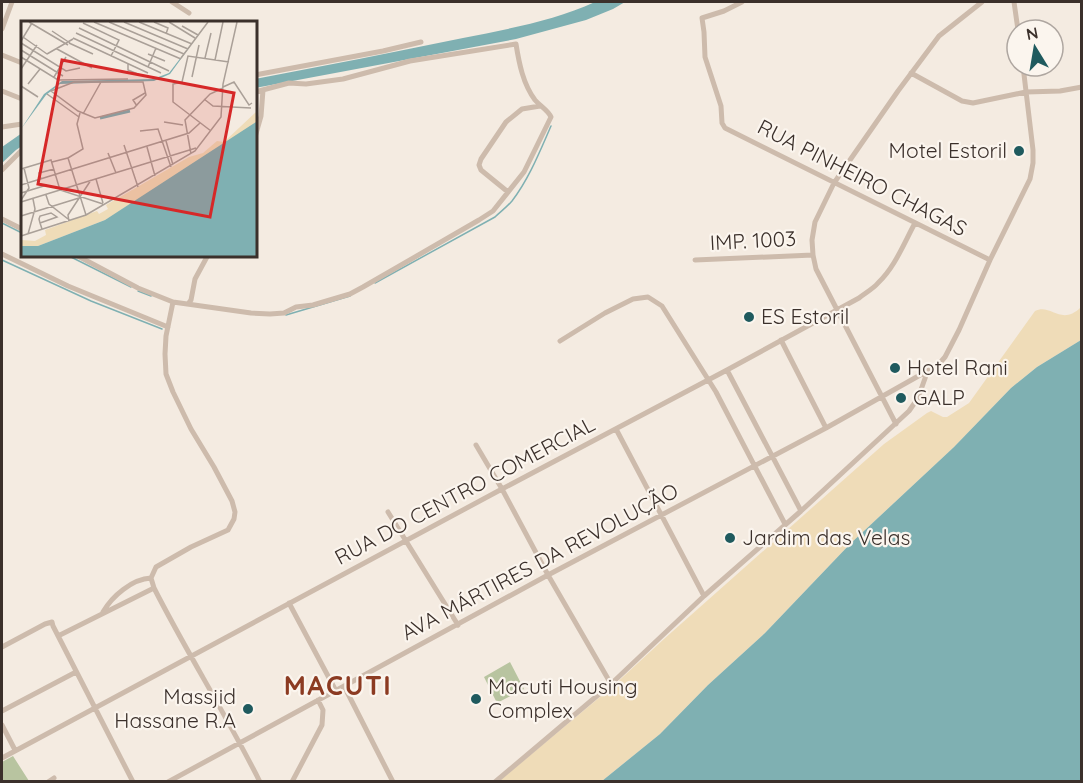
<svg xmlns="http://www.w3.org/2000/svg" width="1083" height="783" font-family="Quicksand,sans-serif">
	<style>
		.green { fill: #b8c4a0 }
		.sand { fill: #efdcb8 }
		.water { fill: #7fb0b2 }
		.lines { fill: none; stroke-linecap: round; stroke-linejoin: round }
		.stream { stroke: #7fb0b2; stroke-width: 1.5 }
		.minor { stroke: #cdbbac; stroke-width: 5 }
		.poi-dot { fill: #1f5a5e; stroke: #fbf5ee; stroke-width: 2 }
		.labels { text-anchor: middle; stroke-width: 4.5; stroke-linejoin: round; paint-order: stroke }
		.poi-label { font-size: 21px; fill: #3b302b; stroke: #fbf5ee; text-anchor: start }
		.street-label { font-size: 21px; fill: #3b302b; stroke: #fbf5ee }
		.district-label { font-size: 27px; font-weight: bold; letter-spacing: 1.5px; fill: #8c3b22; stroke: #fbf5ee }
		.inset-river { fill: none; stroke: #7fb0b2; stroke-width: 3 }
		.inset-road { fill: none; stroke: #aaa098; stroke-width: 1.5 }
		.view { fill: #d62828; fill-opacity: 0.15; stroke: #d62828; stroke-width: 3 }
		.inset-edge { fill: none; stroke: #3b302b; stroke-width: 3 }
	</style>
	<rect width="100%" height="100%" fill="#f4ebe1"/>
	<path class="green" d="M510 662 524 689 497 703 484 677Z
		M13 756 29 781H2V762Z"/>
	<path class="sand" d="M1081 307V340L1037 367 1011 388 954 447 850 544 765 633 708 685 660 734 602 781 498 782 612 687 664 639 884 444 927 413 931 411 943 417H947L969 403 1035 311C1051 303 1061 327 1081 307Z"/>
	<path class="water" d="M595 2H625L613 9 586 20 516 39 255 88V79C324 66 394 52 463 38 507 29 554 21 595 2Z
		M22 133V146L16 150 2 163V147Z
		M1081 340V781H602L660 734 708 685 765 633 850 544 954 447 1011 388 1037 367Z"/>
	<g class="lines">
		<path class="stream" d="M2 223 22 233
			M67 255 131 287
			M2 260 91 301 162 329
			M375 283 495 217C500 212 507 207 512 201 529 179 540 151 551 126
			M138 291 151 296
			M286 315 350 296"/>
		<path class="minor" d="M172 2 189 13
			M742 2 724 11 702 18 704 32 705 57 721 106 722 123 725 128 990 260
			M1014 2 1018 30
			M2 29 12 2
			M2 55 22 63
			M911 73 962 101 973 103 1026 92 1060 91 1082 87
			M255 75 383 51 421 42
			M2 91 22 99
			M2 127 22 124
			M255 137 261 116 263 90
			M2 170 22 150
			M508 192 481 170 479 165 481 159 506 122 522 109 540 106
			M2 219 22 229
			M2 254 68 286 168 327
			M76 255 138 288 173 302 251 313 270 314 284 313 296 307 313 305 350 294 363 287 479 220 493 211 524 172 551 117C548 110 540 106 535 100 523 84 519 63 516 44L410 61 343 79 306 84 289 83 255 92
			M695 260 813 255
			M188 304 191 300 195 279 208 255
			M781 340 826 428
			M560 341 605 313 633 299 648 297 662 306 716 392 785 524
			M727 370 801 511
			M896 424 816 269 813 255 812 240 815 222 834 183 898 91 939 36 982 2
			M616 429 704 596
			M476 445 502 489 548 575 611 684
			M388 512 458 625
			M154 588 151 578 156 567 191 547 228 530 234 519 235 512 232 501 214 467 191 429 173 392 166 374 165 354 166 336 173 302
			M289 603 336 691
			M103 612C112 596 132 579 151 578
			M58 636 154 588C187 653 227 716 260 782
			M2 647 45 624 52 622 53 626 133 782
			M344 686 393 782
			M2 711 76 672
			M2 725 15 750
			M2 758 502 489 727 370 859 298C865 293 873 289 878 283 895 267 904 243 915 223
			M48 782 54 778
			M168 782 548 575 826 428 938 365 945 357 959 330 990 260 1030 179 1033 163V150L1023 66
			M292 782 322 725 323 710 318 700
			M495 782 611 684 704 596 801 511 909 411 918 398 928 370"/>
	</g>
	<g class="poi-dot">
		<circle cx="1019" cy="151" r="6"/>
		<circle cx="749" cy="317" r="6"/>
		<circle cx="895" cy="368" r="6"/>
		<circle cx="901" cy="398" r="6"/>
		<circle cx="730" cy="538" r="6"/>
		<circle cx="476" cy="699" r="6"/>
		<circle cx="248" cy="709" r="6"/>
	</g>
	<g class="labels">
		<g class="poi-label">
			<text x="1007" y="158" text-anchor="end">Motel Estoril</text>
			<text x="761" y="324">ES Estoril</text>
			<text x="907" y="375">Hotel Rani</text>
			<text x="913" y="405">GALP</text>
			<text x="742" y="545">Jardim das Velas</text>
			<text x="488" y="694">Macuti Housing<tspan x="488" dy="24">Complex</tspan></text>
			<text x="236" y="704" text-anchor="end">Massjid<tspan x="236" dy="24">Hassane R.A</tspan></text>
		</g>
		<g class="street-label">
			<text transform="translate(862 178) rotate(27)" y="7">RUA PINHEIRO CHAGAS</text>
			<text transform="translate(753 241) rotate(-3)" y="7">IMP. 1003</text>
			<text transform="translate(465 491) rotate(-28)" y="7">RUA DO CENTRO COMERCIAL</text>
			<text transform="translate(540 562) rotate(-28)" y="7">AVA MÁRTIRES DA REVOLUÇÃO</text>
		</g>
		<g class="district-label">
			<text x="338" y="695">MACUTI</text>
		</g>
	</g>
	<g transform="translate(21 21)">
		<rect width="236" height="236" fill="#f4ebe1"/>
		<path d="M235 91V101L207 123 84 199 17 225H0V219L14 220 25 214 24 209 76 190 78 193 87 188 85 184 168 136 182 132 196 120 203 121Z" fill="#efdcb8"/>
		<path d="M187 1 149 53 133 60 39 63 25 74 0 108 23 73 41 60 132 58 148 52ZM235 101V235H0V225H17L84 199Z" fill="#7fb0b2"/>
		<path class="inset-river" d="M79 97 109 90"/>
		<path class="inset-road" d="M8 1 47 24M73 1 160 38M88 1 163 33M103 1 167 28M118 1 171 23M133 1 147 7 145 13M148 1 174 17M62 2 98 19 90 35M161 5 177 14M58 7 148 50M31 10 49 22M55 12 140 52M2 16 26 33M52 17 127 52M0 20 11 2M0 22 45 50 59 47M48 22 72 33M36 28 71 47M0 29 42 55M26 33 52 18M127 33 144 40M0 36 37 59 107 58M160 37 187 1M184 37 190 12M194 39 202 1M107 43V49L119 54M127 46 135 27M0 48 16 24M33 56 45 36M171 56 178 24M53 61H122L125 74 113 87 74 97 57 90 30 70ZM7 63 19 48M0 65 17 76M202 66 213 61 228 84 231 82M26 73 58 96M183 78 192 85 230 87M116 85 112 79 124 72M62 93 80 61M143 101 162 104M119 110 137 108 150 146M190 110 152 81V63L161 61 167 35 208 41M145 120 152 144M103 124 117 166M126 126 134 155M87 132 95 152M170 133 164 99 189 73 202 67M47 137 62 128 56 103 59 92M31 141 47 137 65 194M0 148 30 139 39 169 82 183M20 158 18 152 33 148M75 158 82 182M0 164 168 112 179 102M0 172 26 164M25 174 28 183 47 198M0 179 8 167 3 147M0 181 175 127M0 195 58 177M48 201 47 194 70 159M19 202 36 196 30 192 19 195 18 198 19 202 21 208M7 213 14 188 12 178M0 215 65 194 174 130 200 96 202 63 216 1"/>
		<path class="view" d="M41 39 213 72 189 196 17 163Z"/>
		<rect width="236" height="236" class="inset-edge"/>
	</g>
	<rect width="1083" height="783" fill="none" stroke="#3b302b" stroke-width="6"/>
	<g transform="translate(1035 48) rotate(349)"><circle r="28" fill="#fbf5ee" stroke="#aea6a0" stroke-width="1.5"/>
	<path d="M0-4.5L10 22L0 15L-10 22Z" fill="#1f5a5e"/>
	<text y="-9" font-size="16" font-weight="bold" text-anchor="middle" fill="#3b302b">N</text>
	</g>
</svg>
